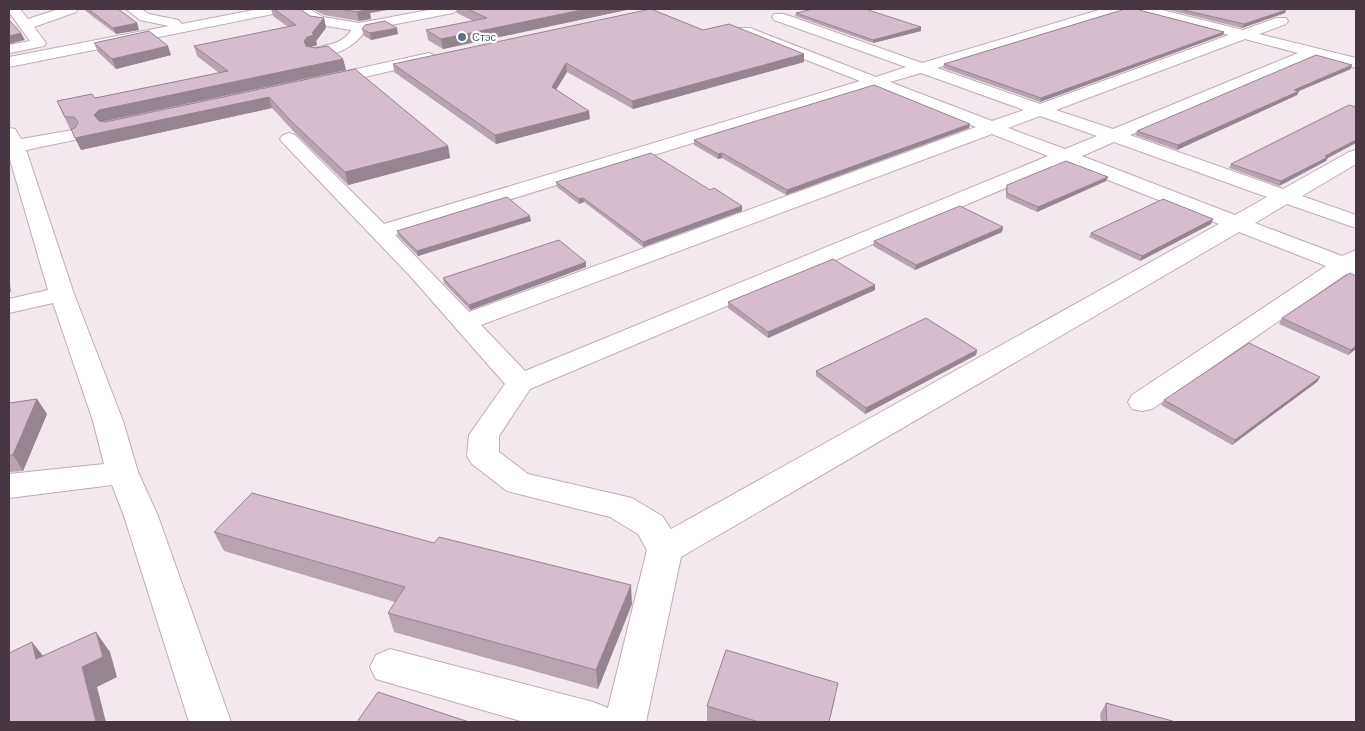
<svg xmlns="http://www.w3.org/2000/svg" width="1365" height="731" font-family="Barlow,sans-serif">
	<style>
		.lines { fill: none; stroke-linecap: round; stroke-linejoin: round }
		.minor-casing { stroke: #c0abb8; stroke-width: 2 }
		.minor { fill: #fff; fill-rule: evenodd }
		.wall { fill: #b8a3b1 }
		.shaded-wall { fill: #968490 }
		.building { fill: #d6bdce; stroke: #968490 }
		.service-dot { fill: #5c6f8a; stroke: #fff; stroke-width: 2 }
		.labels { text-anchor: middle; stroke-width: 4.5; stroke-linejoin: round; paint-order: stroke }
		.far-service-label { font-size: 11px; fill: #4e5e75; stroke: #fff; text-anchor: start }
	</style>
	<rect width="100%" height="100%" fill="#f4e8ef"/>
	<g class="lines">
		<g class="minor-casing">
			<path id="minor" d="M9 9H20L28 19 59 9H78L76 12 34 27 46 43 44 46 10 53 9 45 30 41 9 12Z
				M126 9H141L149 14 178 20 182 24 259 9H285L278 13 9 67V57L169 26 140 20Z
				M293 9H309L323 17 359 23 434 9H460L453 13 365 30C357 47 328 60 310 55L308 52 310 49C324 45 343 45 351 30L314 24Z
				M1102 9H1122L1120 12 937 68 1040 104 1229 35 1138 12 1137 9H1158L1243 30 1276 18H1286L1288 21 1286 24 1259 34 1356 58V68L1314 57 1130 135 1283 189 1349 152 1356 150V164L1302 196 1356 215V228L1287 204 1255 223 1342 256 1356 250V277L1346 274 1152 409 1142 411 1132 409 1128 402 1132 395 1326 266 1239 232 681 557 646 722H524L376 679 370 667 376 655 390 649 593 702 608 708 647 550 638 534 610 517 507 491 472 464 467 456 469 435 505 384 411 277 283 143 280 139 283 135 289 133 295 135 384 224 860 81 740 34 738 31 740 28H750L876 77 906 67 774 20 772 17 774 14H784L922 63ZM1245 39 1298 53 1113 129 1056 110ZM921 73 1024 110 992 121 890 82ZM874 87 976 127 469 312 395 235ZM1040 116 1097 136 1065 149 1008 128ZM992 134 1048 156 525 371 481 325ZM1114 142 1267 197 1235 215 1082 156ZM1065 163 1219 224 671 529 662 516 632 498 528 474 499 452V436L530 389Z
				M429 53 434 55 437 58 434 61 325 86 319 84 317 81 319 78 325 76Z
				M9 128 15 129 21 139 73 130 79 131 82 135 79 139 26 150 74 294 123 421 138 472 158 516 231 722H189L124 516 112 485 9 498V474L104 464 93 421 53 303 9 313V299L48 290 9 156Z"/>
		</g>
		<use href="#minor" class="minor"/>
	</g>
	<path class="wall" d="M83 9H118L137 23 139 30 116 34Z
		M271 9H300L310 16 324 18 326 28 316 41 317 45 311 47 343 59 346 70 103 122H105L355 69 448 146 450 158 348 185 295 133 272 108 81 150 71 129H73H70L57 101 95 98 219 73 197 56 194 46 288 27 273 16Z
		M312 9H392L370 13 371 19 359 21 324 15Z
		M456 9H631L443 49 428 40 426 30 473 21 457 13Z
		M1165 9H1281L1285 13 1242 28Z
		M1122 10H1139L1224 32 1223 35 1040 102 943 68 944 64Z
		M796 13 921 27V31L873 43 795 16Z
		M362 29 398 34 371 40 364 36Z
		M703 30 804 62 633 109 567 72 556 90 590 119 496 144 394 72 393 64Z
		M94 43 171 55 116 69 98 52Z
		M1351 69 1298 91H1299L1297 95 1177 150 1135 135 1137 131Z
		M969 128 786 195 722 158 718 159 694 145V140Z
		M1328 158 1326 161 1279 186 1229 168 1231 164Z
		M1108 177 1106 181 1037 212 1006 198V190L1007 185Z
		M556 182 710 190 742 211 643 247 584 202 579 204 557 187Z
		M1213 219 1211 224 1140 261 1089 237 1091 233Z
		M531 221 418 256 398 236 397 231Z
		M1003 227 1002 232 915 270 873 246 874 241Z
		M586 267 470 310 444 283 443 278Z
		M875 285V290L768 338 728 308V302Z
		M1282 318 1356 349 1348 355 1279 324Z
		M977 350 976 355 865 414 816 376V371Z
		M1320 377 1317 382 1232 445 1161 405 1164 400Z
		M37 399 47 414 23 471 9 472V403Z
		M214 532 632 604 598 689 394 632 388 613 395 602 224 551Z
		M835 699 829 722H707V706Z
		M1106 703 1176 722H1101L1100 714Z"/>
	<path class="shaded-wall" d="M362 9H392L370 13 371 19 359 21 357 12Z
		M586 9H631L443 49 441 39Z
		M1286 10 1285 13 1242 28 1244 24Z
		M324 18 326 28 316 41 317 45 310 47 306 51 304 41 312 33Z
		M137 23 139 30 116 34 113 28Z
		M921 27V31L873 43V40Z
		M397 28 398 34 371 40 370 33Z
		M1224 32 1223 35 1040 102 1041 98Z
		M21 33 25 40 9 44V36Z
		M168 46 171 55 116 69 112 59Z
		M804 54V62L633 109 632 101Z
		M343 59 346 70 104 121 99 127 94 115 99 110Z
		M566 63 567 72 552 96V87Z
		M1352 65 1351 69 1292 94 1294 90Z
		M1299 91 1297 95 1177 150 1178 145Z
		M269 97 272 108 81 150 75 138Z
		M589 111 590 119 496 144 495 135Z
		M970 124 969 128 786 195 787 190Z
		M1356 140V143L1328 158 1326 161 1279 186 1281 181 1325 156Z
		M448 146 450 158 348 185 345 172Z
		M722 153V158L718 159V154Z
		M1108 177 1106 181 1037 212 1038 207Z
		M583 198 584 202 579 204V199Z
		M742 206V211L643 247V242Z
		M530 216 531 221 418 256 417 251Z
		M1213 219 1211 224 1140 261 1142 256Z
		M1003 227 1002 232 915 270 916 265Z
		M586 262V267L470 310 469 305Z
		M9 278 11 292H9Z
		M875 285V290L768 338V332Z
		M1356 346V349L1348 355 1351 350Z
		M977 350 976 355 865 414 866 408Z
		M1320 377 1317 382 1232 445 1235 440Z
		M37 399 47 414 23 471 13 455Z
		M631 585 632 604 598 689 596 670Z
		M96 632 110 652 117 677 97 687 106 722H96L82 667Z
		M32 642 48 662 36 659Z"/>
	<path class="building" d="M88 9H118L137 23 113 28Z
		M274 9H300L310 16 324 18 312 33 314 35 307 37 304 41 306 46 315 48 328 46 343 59 99 110 94 115 99 121 105 122 355 69 448 146 345 172 291 121 269 97 75 138 71 129 75 128 78 122 74 117H65L57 101 92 94 95 98 228 71 194 46 296 25Z
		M340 9H369L357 12Z
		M467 9H586L441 39 426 30 487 18Z
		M651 9 703 30 729 24 804 54 632 101 566 63 552 87 589 111 495 135 393 64Z
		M813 9H865L921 27 873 40 796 13Z
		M1123 9H1138L1139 10 1224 32 1041 98 944 64 1122 10Z
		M1179 9H1281L1286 10 1244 24Z
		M9 20 21 33 9 36Z
		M385 21 397 28 370 33 362 29 365 25Z
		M149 31 168 46 112 59 94 43Z
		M1316 55 1352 65 1294 90 1299 91 1178 145 1137 131Z
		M874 85 970 124 787 190 722 153 718 154 694 140Z
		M1349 105 1356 107V140L1325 156 1328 157 1281 181 1231 164Z
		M651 153 710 190 714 188 742 206 643 242 583 198 579 199 556 182Z
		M1066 161 1108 177 1038 207 1007 193V185Z
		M507 197 530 216 417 251 397 231Z
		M1163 199 1213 219 1142 256 1091 233Z
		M960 206 1003 227 916 265 874 241Z
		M559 240 586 262 469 305 443 278Z
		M833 259 875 285 768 332 728 302Z
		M1350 273 1356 276V346L1351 350 1282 318Z
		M926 318 977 350 866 408 816 371Z
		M1249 343 1320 377 1235 440 1164 400Z
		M37 399 13 455H9V403Z
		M252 493 434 543 439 537 631 585 596 670 388 613 405 587 214 532Z
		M96 632 103 657 82 667 96 722H9V653L32 642 36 659Z
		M726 650 838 683 829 722H759L707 706Z
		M378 692 469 722H357Z
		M1106 703 1176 722H1107Z"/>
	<circle class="service-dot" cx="462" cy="37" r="5"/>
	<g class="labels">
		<g class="far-service-label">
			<text x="472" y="41">Стэс</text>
		</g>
	</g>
	<rect width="1365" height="731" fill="none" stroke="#483742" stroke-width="20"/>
</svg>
